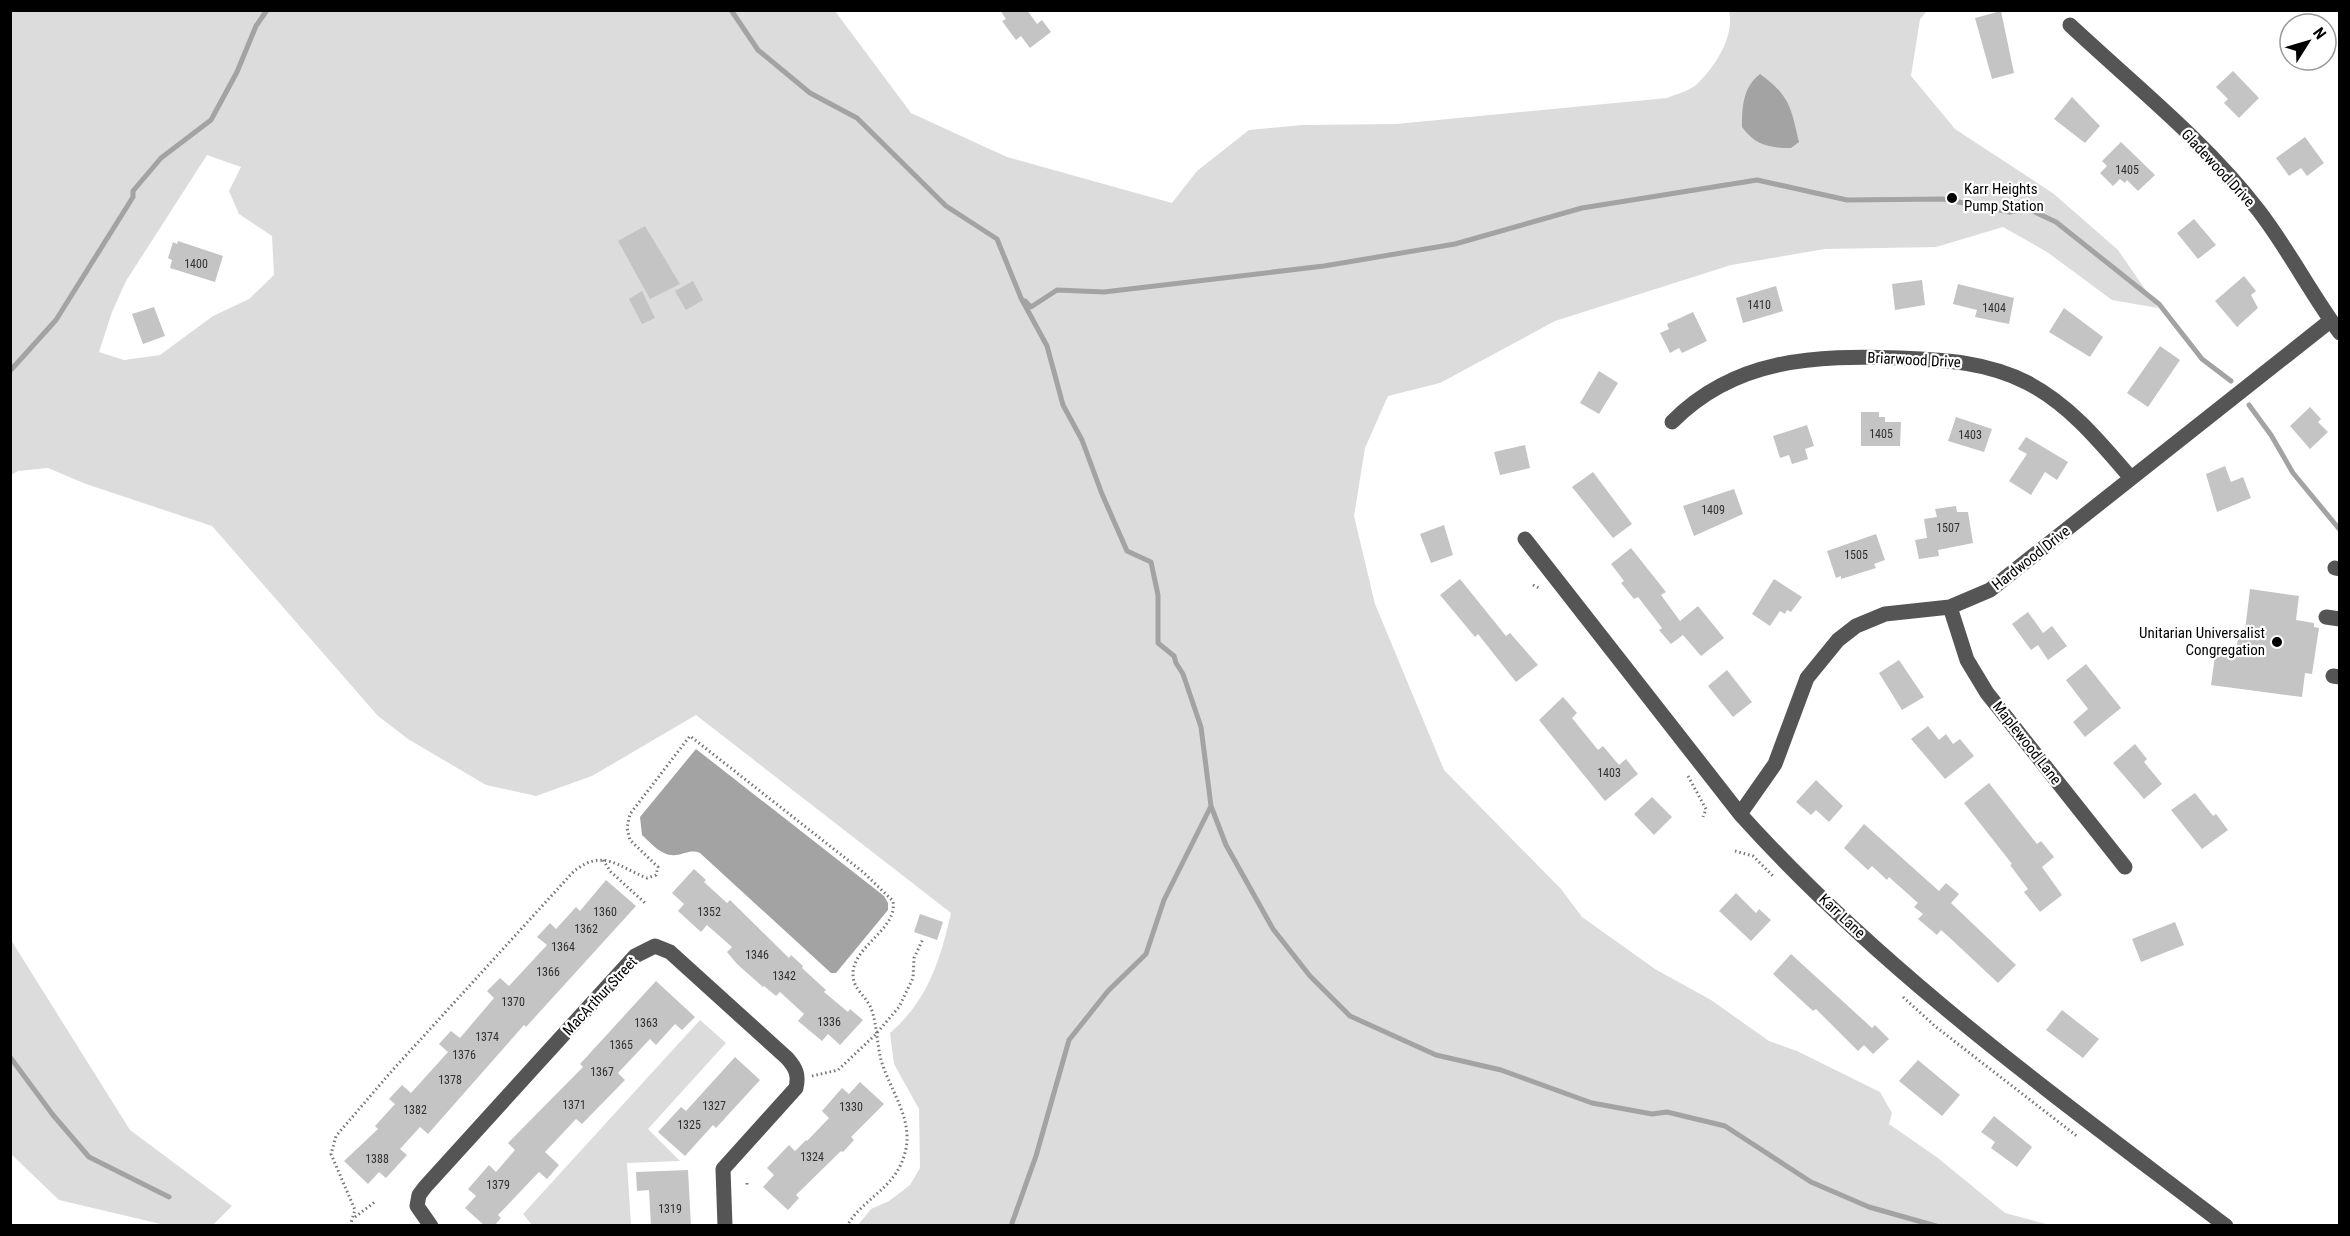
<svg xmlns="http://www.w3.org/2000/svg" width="2350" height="1236" font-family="'Roboto Condensed',sans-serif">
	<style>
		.green { fill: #dcdcdc; fill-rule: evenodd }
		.water { fill: #a3a3a3 }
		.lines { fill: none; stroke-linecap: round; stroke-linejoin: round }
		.stream { stroke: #a3a3a3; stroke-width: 5 }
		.building { fill: #c4c4c4 }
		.path { stroke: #777; stroke-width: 3; stroke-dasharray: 1.5 3; stroke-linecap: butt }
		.minor { stroke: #555; stroke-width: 15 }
		.poi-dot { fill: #000; stroke: #fff; stroke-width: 2 }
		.labels { text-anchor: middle; stroke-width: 4.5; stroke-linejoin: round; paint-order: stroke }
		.number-label { font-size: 12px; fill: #313131 }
		.street-label { font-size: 15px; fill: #000; stroke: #fff }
		.poi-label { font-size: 15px; fill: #000; stroke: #fff; text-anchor: start }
	</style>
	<rect width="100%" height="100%" fill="#fff"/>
	<path class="green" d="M11 11H835L911 113 1007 157 1172 203 1197 171 1249 130 1303 125 1396 124 1667 98C1676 94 1690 91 1697 84 1715 67 1735 36 1729 11H1927L1920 19 1911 76 1955 129 2054 194 2118 250 2158 308 2112 300 2047 252 2003 227 1936 247 1825 249 1731 265 1555 321 1440 383 1388 396 1365 448 1354 516 1375 604 1444 770 1561 889 1582 917 1655 969 1711 1000 1769 1041 1797 1051 1880 1092 1892 1113 1889 1124 1938 1158 2005 1213 2050 1225H858L871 1209 889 1201 910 1185 920 1168 919 1109 894 1064 890 1033C928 1000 940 961 951 913L696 715 592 776 536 796 486 785 408 739 378 716 212 526 86 484 48 468 18 471 11 475ZM207 155 241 167 229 191 239 214 272 236 274 275 249 299 213 316 160 355 124 360 99 352 112 312 126 281Z
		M11 940 130 1130 232 1206 213 1225H165L59 1200 11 1154Z
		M700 1020 726 1043 648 1129 680 1161 627 1163 631 1225H532L523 1214Z"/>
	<path class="water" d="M1760 74C1790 96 1791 107 1799 142L1791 148C1769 148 1755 145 1742 127 1742 107 1743 87 1760 74Z
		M696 749 884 896 888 903V910L836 973H831L700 853C691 849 685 854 676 855 662 857 651 843 642 835L640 817Z"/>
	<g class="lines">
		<path class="stream" d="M731 10 758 50 810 93 857 118 946 206 997 239 1021 298 1047 346 1063 405 1082 440 1102 494 1127 551 1151 562 1158 595V643L1174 656 1176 663 1183 674 1201 727 1211 806 1226 845 1273 929 1310 976 1350 1016 1436 1055 1501 1070 1592 1103 1652 1114 1667 1112 1725 1126 1811 1182 1869 1207 1936 1226
			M1025 301 1031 307 1057 290 1104 292 1324 266 1455 244 1582 208 1757 180 1847 200 1943 199 2010 212 2026 208 2056 222 2159 304 2202 359 2231 381
			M10 371 56 320 133 197V191L161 158 211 120 237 72 256 26 267 10
			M2249 405 2271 435 2293 473 2340 530
			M10 1057 53 1115 89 1157 169 1197
			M1011 1226 1036 1156 1069 1040 1108 991 1146 954 1164 900 1211 806"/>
	</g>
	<path class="building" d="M1000 10H1027L1037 24 1042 20 1051 32 1030 48 1021 36 1016 40 1002 21 1006 19Z
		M2001 11 2014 73 1992 79 1975 18Z
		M2233 71 2259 98 2239 118 2224 103 2228 99 2216 87Z
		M2072 97 2100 126 2085 143 2054 119Z
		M2305 137 2324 163 2307 176 2301 168 2289 176 2276 158Z
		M2121 142 2155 175 2138 191 2127 180 2125 183 2120 179 2113 186 2100 173 2107 166 2102 161Z
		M2194 219 2216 245 2198 259 2177 233Z
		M645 226 680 284 650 299 618 241Z
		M178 241 223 256 215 282 170 268 172 260 168 258 173 242 177 244Z
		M2244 276 2256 291 2251 295 2258 308 2237 327 2215 301Z
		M1922 280 1925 305 1895 310 1892 284Z
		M693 281 703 300 686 310 675 291Z
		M1958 284 2014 298 2009 324 1975 317 1977 310 1953 304Z
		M1776 286 1783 311 1743 323 1736 298Z
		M642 291 655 318 642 324 629 299Z
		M154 307 165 336 143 344 132 314Z
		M2064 308 2103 337 2090 357 2049 332Z
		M1693 312 1707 341 1682 353 1679 348 1670 353 1660 333 1669 329 1667 324Z
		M2160 346 2180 360 2148 407 2127 393Z
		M1599 371 1618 383 1599 414 1580 403Z
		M2310 407 2321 419 2318 422 2328 432 2310 449 2290 426Z
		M1861 412H1879V417H1885V422H1901L1900 446H1861Z
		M1956 417 1992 429 1984 452 1948 441Z
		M1807 425 1814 446 1805 449 1808 459 1792 464 1789 455 1780 458 1773 436Z
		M2026 437 2068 462 2057 480 2045 472 2031 495 2009 481 2027 454 2018 449Z
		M1525 445 1530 468 1500 475 1494 452Z
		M2225 466 2231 482 2243 477 2251 498 2217 512 2206 474Z
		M1593 472 1632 524 1613 538 1572 487Z
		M1734 489 1743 514 1694 536 1683 506Z
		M1956 506 1957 512H1968L1973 543 1938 550 1939 556 1919 559 1915 540 1927 538 1924 519 1937 517 1935 509Z
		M1444 525 1453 555 1431 563 1420 534Z
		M1876 534 1885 560 1874 564 1876 568 1841 579V576L1836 578 1827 551Z
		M1631 548 1666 592 1661 595 1680 621 1698 606 1724 638 1701 656 1683 635 1671 644 1659 630 1662 628 1638 597 1634 599 1621 583 1624 581 1611 564Z
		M1460 579 1506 636 1510 633 1538 665 1516 682 1478 634 1475 637 1440 595Z
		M1774 579 1802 597 1791 612 1787 610 1785 614 1780 611 1770 626 1752 614Z
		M2250 589 2299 596 2296 620 2314 623V627L2319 628 2312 674 2305 673 2302 697 2211 685 2216 648 2236 651 2238 638 2244 639Z
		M2028 612 2043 633 2052 626 2067 646 2048 660 2038 645 2031 650 2012 624Z
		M1899 660 1924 697 1902 710 1879 673Z
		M2086 664 2121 708 2085 737 2073 722 2088 709 2066 680Z
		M1727 670 1752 702 1733 717 1708 686Z
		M1563 697 1577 713 1572 718 1598 750 1603 746 1619 765 1626 759 1638 774 1605 801 1539 720Z
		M1928 726 1939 740 1946 734 1953 744 1960 739 1974 756 1945 779 1911 739Z
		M2135 744 2147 759 2144 762 2162 784 2144 799 2113 763Z
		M1816 780 1843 806 1829 822 1816 810 1811 815 1796 802Z
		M1989 783 2037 844 2041 841 2054 857 2042 867 2062 895 2040 912 2024 892 2028 889 2010 865 2012 864 1964 803Z
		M2195 793 2213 816 2216 814 2228 830 2202 849 2171 810Z
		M1652 797 1672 817 1654 835 1634 814Z
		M1864 824 1939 891 1946 883 1959 894 1951 903 2016 965 1998 983 1950 938 1941 930 1937 935 1918 919 1923 914 1914 907 1918 903 1889 877 1887 880 1872 866 1868 870 1844 848Z
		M694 869 706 880 704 882 727 903 730 900 789 958 791 955 803 966 802 968 826 990 824 992 848 1012 850 1009 863 1020 840 1045 828 1034 822 1041 798 1021 804 1014 780 992 776 996 764 986 763 987 737 964 727 952 732 947 707 925 701 932 678 911 684 904 672 893Z
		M606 880 636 906 526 1027 524 1025 428 1134 420 1127 400 1149 407 1155 386 1178 379 1172 368 1184 344 1161 378 1129 375 1126 395 1104 389 1099 402 1085 411 1093 448 1052 439 1044 451 1031 460 1038 494 998 487 991 500 978 509 986 547 945 537 937 550 923 556 929 576 907 580 911Z
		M1736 893 1756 913 1759 909 1771 920 1751 941 1719 911Z
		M920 914 943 922 937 940 914 932Z
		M2175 922 2184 945 2141 962 2132 939Z
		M1791 954 1872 1028 1875 1025 1889 1039 1873 1054 1864 1045 1858 1051 1816 1009 1813 1011 1773 974Z
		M656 981 695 1017 682 1030 675 1024 656 1045 650 1039 618 1073 625 1080 582 1124 576 1119 545 1152 559 1165 547 1179 539 1172 498 1215 501 1218 494 1226H485L465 1208 476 1196 468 1189 489 1165 496 1172 515 1150 508 1143 583 1067 580 1064Z
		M2062 1010 2099 1039 2083 1058 2046 1030Z
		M735 1057 760 1080 716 1128 713 1125 685 1156 658 1132 681 1107 686 1111Z
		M1918 1060 1960 1095 1942 1116 1899 1081Z
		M860 1082 884 1104 851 1137 854 1140 843 1152 841 1151 796 1195 799 1198 788 1210 763 1187 774 1175 767 1168 789 1145 795 1151 806 1140 807 1141 829 1118 822 1111 842 1088 849 1094Z
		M1994 1116 2032 1147 2017 1167 1991 1148 1995 1142 1981 1132Z
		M688 1170 691 1226H651L649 1190 637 1191 636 1172Z"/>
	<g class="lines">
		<path class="path" d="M1533 585 1541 589
			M1688 776 1706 809 1703 817
			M1735 851 1753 856 1773 876
			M603 860 611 872 646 904
			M1903 997 1936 1027 2078 1137
			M812 1076 838 1070 875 1035 899 1007 913 978 914 958 923 939
			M747 1183V1185
			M355 1217 376 1201
			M350 1226 355 1210 331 1154 336 1136 390 1073 574 871C604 848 618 867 647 878L656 875 658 867 630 840 627 828 630 814 690 736 863 872 893 901C898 930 852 946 853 975 853 990 868 997 872 1011 877 1026 877 1044 881 1060 892 1096 919 1125 901 1164 889 1191 861 1201 847 1226"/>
		<path class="minor" d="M2070 25C2134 85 2205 141 2259 211 2289 250 2311 294 2340 333
			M1672 422C1735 358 1816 355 1900 358 1946 360 1987 362 2028 383 2071 406 2100 442 2131 478
			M1525 539 1740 814C1883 973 2057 1097 2226 1226
			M2335 568 2340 569
			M1950 607 1967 660 1987 693 2125 867
			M2326 617 2340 619
			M2333 676 2340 677
			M1740 814 1775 764 1807 678 1838 640 1856 626 1885 614 1950 607 1990 590 2330 321
			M431 1226 417 1206 419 1195 425 1187 635 956 655 946 670 952 787 1058C796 1068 799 1075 796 1088L723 1169 725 1226"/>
	</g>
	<g class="poi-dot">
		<circle cx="1952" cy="198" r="6"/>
		<circle cx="2277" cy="642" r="6"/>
	</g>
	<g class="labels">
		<g class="number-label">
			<text x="2127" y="174">1405</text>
			<text x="196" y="268">1400</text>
			<text x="1759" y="309">1410</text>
			<text x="1994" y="312">1404</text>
			<text x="1881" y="438">1405</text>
			<text x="1970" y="439">1403</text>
			<text x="1713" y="514">1409</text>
			<text x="1948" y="532">1507</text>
			<text x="1856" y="559">1505</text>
			<text x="1609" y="777">1403</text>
			<text x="605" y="916">1360</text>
			<text x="709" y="916">1352</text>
			<text x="586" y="933">1362</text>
			<text x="563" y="951">1364</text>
			<text x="757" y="959">1346</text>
			<text x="548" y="976">1366</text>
			<text x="784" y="980">1342</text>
			<text x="513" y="1006">1370</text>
			<text x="829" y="1026">1336</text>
			<text x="646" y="1027">1363</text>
			<text x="487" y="1041">1374</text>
			<text x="621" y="1049">1365</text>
			<text x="464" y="1059">1376</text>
			<text x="602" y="1076">1367</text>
			<text x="450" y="1084">1378</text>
			<text x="574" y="1109">1371</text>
			<text x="714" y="1110">1327</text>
			<text x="851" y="1111">1330</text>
			<text x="415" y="1114">1382</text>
			<text x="689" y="1129">1325</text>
			<text x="812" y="1161">1324</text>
			<text x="377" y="1163">1388</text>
			<text x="498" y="1189">1379</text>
			<text x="670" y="1213">1319</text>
		</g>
		<g class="street-label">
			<text transform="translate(2218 168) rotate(47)" y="5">Gladewood Drive</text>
			<text transform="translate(1914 360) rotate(3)" y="5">Briarwood Drive</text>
			<text transform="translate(2031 558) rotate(-38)" y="5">Hardwood Drive</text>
			<text transform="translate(2027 743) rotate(52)" y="5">Maplewood Lane</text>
			<text transform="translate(1842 916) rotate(43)" y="5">Karr Lane</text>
			<text transform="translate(600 996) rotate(-47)" y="5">MacArthur Street</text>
		</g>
		<g class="poi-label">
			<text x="1964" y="194">Karr Heights<tspan x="1964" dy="17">Pump Station</tspan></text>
			<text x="2265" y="638" text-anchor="end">Unitarian Universalist<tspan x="2265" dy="17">Congregation</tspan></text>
		</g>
	</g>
	<rect width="2350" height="1236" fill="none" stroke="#000000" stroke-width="24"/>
	<g transform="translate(2308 42) rotate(53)"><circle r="28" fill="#ffffff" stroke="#999999" stroke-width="1.5"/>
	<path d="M0-4.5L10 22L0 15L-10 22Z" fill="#000000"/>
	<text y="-9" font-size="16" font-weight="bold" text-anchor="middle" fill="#000000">N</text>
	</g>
</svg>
